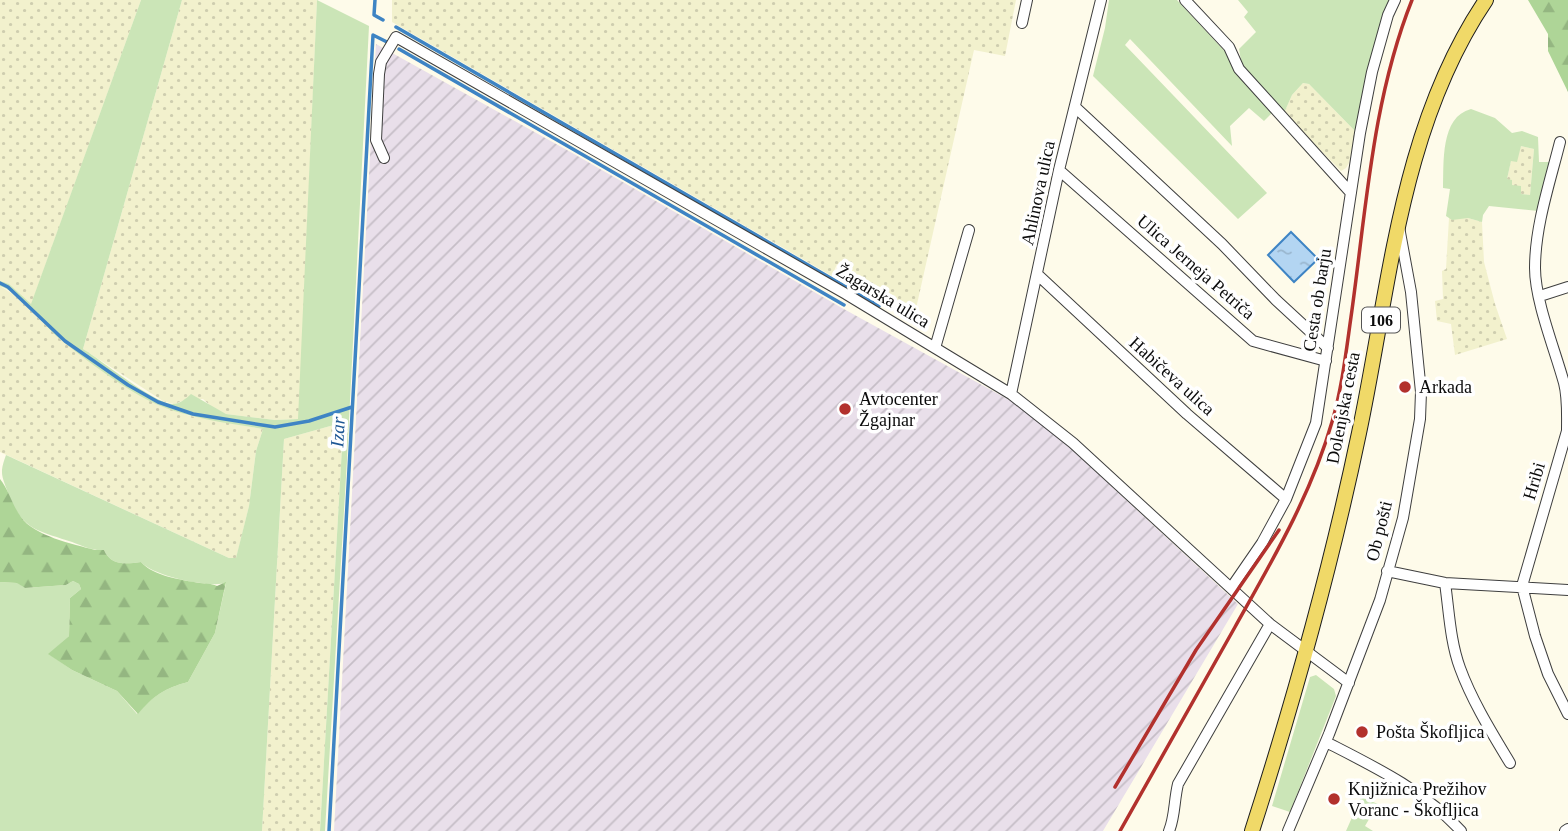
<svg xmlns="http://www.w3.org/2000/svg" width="1568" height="831" font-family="Georgia,serif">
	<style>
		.industrial { fill: url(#industrial-furrows) }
		.farmland { fill: url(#farmland-dots) }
		.grass { fill: #cbe5b7; fill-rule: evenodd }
		.forest { fill: url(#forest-firs) }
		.water { fill: url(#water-ripples); stroke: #3e84c4; stroke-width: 2 }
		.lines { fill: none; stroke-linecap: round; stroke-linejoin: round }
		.stream { stroke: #3e84c4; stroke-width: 3.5 }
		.minor-casing { stroke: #3e3e3e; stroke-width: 12 }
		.major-casing { stroke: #1c1c1c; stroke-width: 16 }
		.minor { stroke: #fff; stroke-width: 10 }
		.major { stroke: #f0d968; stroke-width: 14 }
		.rail { stroke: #b2312d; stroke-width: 3.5 }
		.poi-dot { fill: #b2312d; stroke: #fff; stroke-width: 2.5 }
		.labels { text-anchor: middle; stroke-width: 7; stroke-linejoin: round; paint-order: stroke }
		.shield { fill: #fff; stroke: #545454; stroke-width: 2 }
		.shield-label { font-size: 16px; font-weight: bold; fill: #0b0b0b }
		.street-label { font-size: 18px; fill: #0b0b0b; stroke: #fff }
		.poi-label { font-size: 18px; fill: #0b0b0b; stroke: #fff; text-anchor: start }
		.water-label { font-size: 19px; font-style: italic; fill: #1d5794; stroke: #fff }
	</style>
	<defs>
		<pattern id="industrial-furrows" width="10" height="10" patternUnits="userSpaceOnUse" patternTransform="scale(1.75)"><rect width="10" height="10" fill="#e9dfea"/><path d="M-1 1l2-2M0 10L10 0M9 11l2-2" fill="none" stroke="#c6bec7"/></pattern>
		<pattern id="farmland-dots" width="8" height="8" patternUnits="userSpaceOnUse" patternTransform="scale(1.75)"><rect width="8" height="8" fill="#f2f1cd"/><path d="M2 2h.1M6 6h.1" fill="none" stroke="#cecdaf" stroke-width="1.8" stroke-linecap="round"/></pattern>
		<pattern id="forest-firs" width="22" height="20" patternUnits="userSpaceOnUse" patternTransform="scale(1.75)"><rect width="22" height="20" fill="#aed597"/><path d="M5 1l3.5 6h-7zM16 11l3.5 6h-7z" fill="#94b681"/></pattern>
		<pattern id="water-ripples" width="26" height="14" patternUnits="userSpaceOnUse" patternTransform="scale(1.75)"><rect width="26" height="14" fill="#b3d5f2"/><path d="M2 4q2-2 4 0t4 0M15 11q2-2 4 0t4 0" fill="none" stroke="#99b6ce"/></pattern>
	</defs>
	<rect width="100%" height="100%" fill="#fefbea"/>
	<path class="industrial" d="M376 44 574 154 842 308 1011 401 1054 433 1238 604 1103 831H334Z"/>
	<path class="farmland" d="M0 0H141L31 305 9 284 0 281Z
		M182 0H317L299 419 275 420 226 414 214 409 203 399 185 400 174 404 163 401 83 349Z
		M392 0H1016L1005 56 974 50 913 322 859 291 863 287 837 264 832 276 392 22Z
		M1303 83 1309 84 1356 132 1349 163 1346 168 1341 171 1284 113 1292 95Z
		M1521 146 1534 149 1530 195 1520 194 1507 179 1511 161Z
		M1449 218H1468L1482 222 1484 262 1495 304 1507 339 1455 355 1451 324 1437 321 1435 301 1443 299 1442 271 1446 269Z
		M0 286 13 294 60 339 128 388 158 405 190 416 263 429 256 451 249 506 236 559 229 558 0 452Z
		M341 423 343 430 320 831H262L284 439Z"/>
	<path class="grass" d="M141 0H182L83 349C103 361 152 402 172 404 179 404 186 399 191 394L226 414 275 420 298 419 317 0 369 26 347 460 325 831H320L343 430 341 423 284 439 262 831H0V582L18 583 25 588 66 585 73 581 79 584 81 589 70 598 69 636 49 654 72 670 117 691 137 714C153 696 165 688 188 682L215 633 226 583C209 588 153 576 141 562 126 564 111 566 104 550 92 551 83 546 72 542 36 530 21 530 7 490 1 474 0 472 6 455L229 558H236L249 506 256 451 263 429C228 423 191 419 158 405 129 392 85 360 60 339 43 325 21 293 0 286V281L9 284 31 304Z
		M1109 0H1177L1232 59 1273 112 1264 121 1249 108 1230 126 1232 146 1130 39 1125 45 1267 193 1238 219 1093 76 1105 28Z
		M1238 0H1390L1356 132 1309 84 1303 83 1292 95 1284 113 1242 66 1239 49 1256 32 1244 17 1248 12Z
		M1471 109 1495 118 1512 133 1522 131 1538 137 1539 162H1549L1538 211 1489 206 1483 215 1482 222 1468 218 1452 220 1446 216 1450 189 1443 188C1444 163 1440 117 1471 109ZM1521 146 1534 149 1530 195 1521 194V186L1512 185V180L1507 179 1511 161 1517 162Z
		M1316 675 1334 689 1336 696 1290 812 1272 806 1310 677Z
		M1361 797 1378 804 1365 826 1373 831H1346Z"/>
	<path class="forest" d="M1528 0H1568V92L1548 51V34Z
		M0 479C9 490 12 505 21 517 34 536 73 544 95 550H104C111 566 126 564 141 562 153 576 182 580 200 583 207 584 210 583 217 586L226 582 215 633 188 682C165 688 153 696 138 714L117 691 72 670 48 654 69 636 70 598 81 589 79 584 73 581 66 585 25 588 17 583 0 582Z"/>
	<path class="water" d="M1291 232 1318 259 1294 282 1268 255Z"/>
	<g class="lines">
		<path class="stream" d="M375 0 374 15 383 20
			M396 27 879 306
			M399 49 844 305
			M0 283 8 287 65 341 128 385 158 402 193 414 275 427 309 421 352 407
			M329 831 373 35 387 42"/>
		<g class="minor-casing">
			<path id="minor" d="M1185 0 1229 47 1239 69 1351 193
				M1022 23 1027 0
				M1075 107 1222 244 1276 300 1328 348
				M1560 142C1550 182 1535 226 1535 268 1535 301 1555 350 1564 383 1568 398 1567 415 1567 431L1522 586 1535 636 1548 674 1568 714
				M384 158 376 140 379 74 381 62 396 37 846 294 1011 394 1073 443 1270 624 1349 683
				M1059 170 1253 341 1326 361
				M1038 275 1187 414 1286 499
				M1540 296 1568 287
				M935 348 969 230
				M1011 394 1059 170 1101 0
				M1387 571 1445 583 1568 590
				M1445 583C1449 610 1450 641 1460 668 1472 701 1492 733 1510 763
				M1231 588 1262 543 1286 499 1316 423 1360 133 1372 72 1388 15 1395 0
				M1326 742C1373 766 1425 791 1461 831
				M1169 831C1175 817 1174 800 1178 784L1270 624
				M1288 831 1329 734 1380 600 1403 518 1420 419 1421 392 1411 292 1399 227
				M1565 831 1568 829"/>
		</g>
		<g class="major-casing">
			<path id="major" d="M1252 831C1294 700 1331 567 1359 433 1390 287 1400 127 1486 0"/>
		</g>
		<use href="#minor" class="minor"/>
		<use href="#major" class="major"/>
		<path class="rail" d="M1115 787 1196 650 1279 530
			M1120 831C1159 763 1197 695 1235 627 1272 561 1311 495 1332 422 1342 388 1346 352 1351 317 1366 212 1372 100 1412 0"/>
	</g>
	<g class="poi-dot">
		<circle cx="1405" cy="387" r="7"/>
		<circle cx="845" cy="409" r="7"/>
		<circle cx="1362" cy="732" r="7"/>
		<circle cx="1334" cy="799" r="7"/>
	</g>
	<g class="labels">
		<rect class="shield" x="1362" y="307.5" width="38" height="25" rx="5"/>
		<g class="shield-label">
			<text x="1381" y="326">106</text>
		</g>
		<g class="street-label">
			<text transform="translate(1038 193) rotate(-78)" y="6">Ahlinova ulica</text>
			<text transform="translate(1196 267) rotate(41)" y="6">Ulica Jerneja Petriča</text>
			<text transform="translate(883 296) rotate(31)" y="6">Žagarska ulica</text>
			<text transform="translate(1317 300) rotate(-81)" y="6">Cesta ob barju</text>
			<text transform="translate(1172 376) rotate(42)" y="6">Habičeva ulica</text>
			<text transform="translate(1343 408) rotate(-79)" y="6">Dolenjska cesta</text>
			<text transform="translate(1534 481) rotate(-73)" y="6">Hribi</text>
			<text transform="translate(1379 531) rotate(-76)" y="6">Ob pošti</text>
		</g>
		<g class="poi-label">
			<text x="1419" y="393">Arkada</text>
			<text x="859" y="405">Avtocenter<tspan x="859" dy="21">Žgajnar</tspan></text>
			<text x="1376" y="738">Pošta Škofljica</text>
			<text x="1348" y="795">Knjižnica Prežihov<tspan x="1348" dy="21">Voranc - Škofljica</tspan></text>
		</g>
		<g class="water-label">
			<text transform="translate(337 432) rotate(-87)" y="7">Izar</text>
		</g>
	</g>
</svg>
